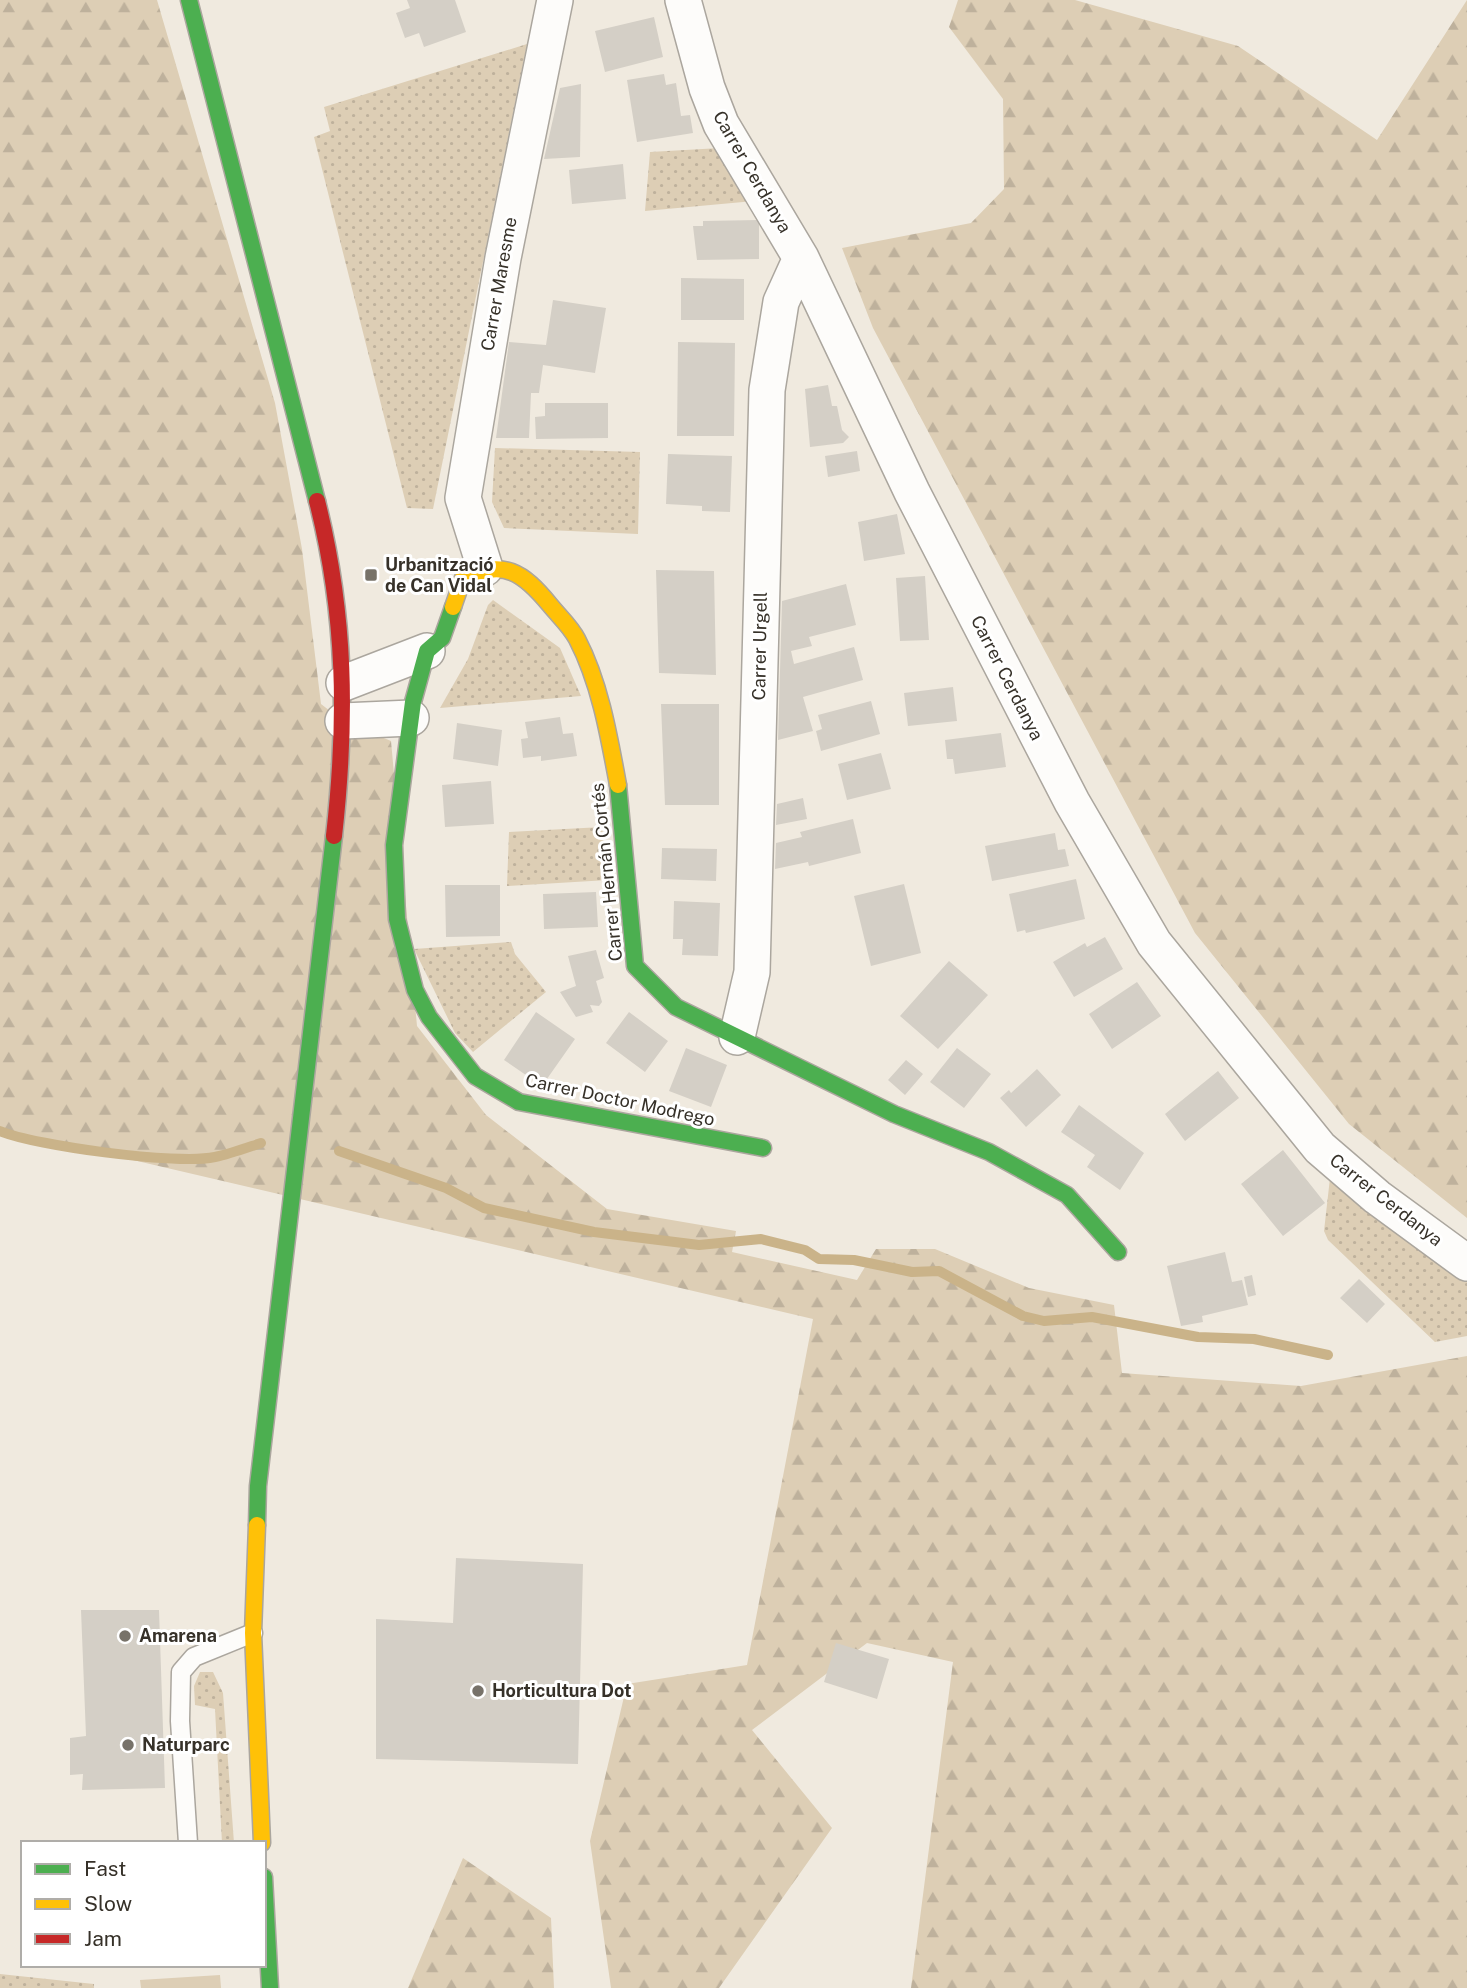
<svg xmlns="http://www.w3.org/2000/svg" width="1467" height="1988" font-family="'Public Sans',sans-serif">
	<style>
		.grass { fill: url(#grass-dots) }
		.forest { fill: url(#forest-firs) }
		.park { fill: #ddceb5 }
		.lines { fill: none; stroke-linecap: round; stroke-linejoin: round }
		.stream { stroke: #cab389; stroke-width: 10 }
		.building { fill: #d4cfc6 }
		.lane-casing { stroke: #aba69e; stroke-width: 21 }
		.street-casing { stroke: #aba69e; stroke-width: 38 }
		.fast-casing { stroke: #aba69e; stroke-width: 19 }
		.slow-casing { stroke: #aba69e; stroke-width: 19 }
		.jam-casing { stroke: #aba69e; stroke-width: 19 }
		.lane { stroke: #fdfcfa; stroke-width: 18 }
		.street { stroke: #fdfcfa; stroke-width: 35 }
		.fast { stroke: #4caf50; stroke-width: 16 }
		.slow { stroke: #ffc107; stroke-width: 16 }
		.jam { stroke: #c62828; stroke-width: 16 }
		.poi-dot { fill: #777269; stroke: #fff; stroke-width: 2.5 }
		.labels { text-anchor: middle; stroke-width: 6; stroke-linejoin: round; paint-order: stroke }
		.street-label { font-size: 18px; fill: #363129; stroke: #fff }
		.poi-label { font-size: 18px; font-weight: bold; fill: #363129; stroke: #fff; text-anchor: start }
	</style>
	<defs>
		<pattern id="grass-dots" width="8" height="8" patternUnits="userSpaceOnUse" patternTransform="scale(1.75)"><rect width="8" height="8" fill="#ddceb5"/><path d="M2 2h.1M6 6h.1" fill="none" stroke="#beb19c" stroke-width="1.8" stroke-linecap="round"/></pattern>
		<pattern id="forest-firs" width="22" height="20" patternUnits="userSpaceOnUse" patternTransform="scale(1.75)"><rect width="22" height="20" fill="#ddceb5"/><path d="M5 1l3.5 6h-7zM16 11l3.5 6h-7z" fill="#beb19c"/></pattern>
	</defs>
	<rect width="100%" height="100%" fill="#f0eadf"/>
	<path class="grass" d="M527 44 433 509 407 508 314 137 330 131 324 107Z
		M720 148 754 201 645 211 650 152Z
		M495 448 640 452 638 534 504 528 492 502Z
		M493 600 560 648 581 696 440 708 468 659 488 605Z
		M602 827 608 880 507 886 509 832Z
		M511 942 515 954 546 992 473 1052 455 1033 414 949Z
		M1330 1178 1467 1279V1336L1435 1342 1328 1240 1324 1231Z
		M200 1672H213L223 1693 234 1843H222L215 1709 195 1705 194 1686Z
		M0 1974 94 1984V1988H0Z"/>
	<path class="forest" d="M0 0H157L275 403 302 549 321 704 343 721 391 741 417 1026 486 1115 607 1209 736 1231 732 1252 857 1280 876 1249H935L1029 1288 1114 1305 1122 1373 1301 1386 1467 1356V1988H911L953 1662 867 1643 752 1730 832 1828 719 1988H611L590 1841 627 1684 747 1665 813 1319 0 1129Z
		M958 0H1075L1238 46 1377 140 1467 0V1218L1349 1124 1195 933 873 328 842 248 971 223 1004 189 1003 99 949 27Z
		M463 1858 551 1918 554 1988H408Z"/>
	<path class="park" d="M220 1975 221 1988H141L140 1980Z"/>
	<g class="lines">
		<path class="stream" d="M0 1131C36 1146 177 1165 215 1157 230 1154 246 1148 261 1143
			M339 1151 446 1188 484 1208 594 1232 699 1245 761 1239 805 1250 819 1259 854 1260 912 1272 939 1271 1023 1316 1044 1321 1092 1317 1198 1337 1254 1339 1328 1355"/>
	</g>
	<path class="building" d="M407 0H455L466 32 424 47 419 33 405 38 396 13 410 8Z
		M654 17 663 57 605 72 595 31Z
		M664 74 666 85 676 83 681 116 690 115 693 133 637 142 627 80Z
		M581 84 580 157 544 159 560 88Z
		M623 164 626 199 572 204 569 170Z
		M759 220V259L697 260 693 226H703V221Z
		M681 278 744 279V320H681Z
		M553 300 606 308 595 373 543 365 539 393H531L529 438H496L509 342 546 345Z
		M678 342 735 343 734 436H677Z
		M828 385 832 406H837L842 430 849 437 843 443 810 447 805 389Z
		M545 403H608V438L536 439 535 417 545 416Z
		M857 451 860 471 828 477 825 456Z
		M668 454 732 456 730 512 702 511V506L666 504Z
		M897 514 905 554 864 561 858 522Z
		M656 570 714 571 716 675 659 673Z
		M925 576 929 640 900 641 896 578Z
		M846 584 856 625 809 637 812 646 791 651 794 664 854 647 863 680 803 697 813 731 778 740 782 601Z
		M953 687 957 721 908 726 904 693Z
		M871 701 880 734 821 751 816 731 822 729 818 715Z
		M661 704H719V805H665Z
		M560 717 563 734 573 733 577 756 541 761V756L523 758 521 739 528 738 525 722Z
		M457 723 502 730 498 766 453 759Z
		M1001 733 1006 767 955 774 953 759H947L945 740Z
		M881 753 891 789 847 800 838 764Z
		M491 781 494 824 445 827 442 785Z
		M803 798 807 819 776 825 777 804Z
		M853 819 861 853 809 866 808 862 775 869 776 843 802 837 800 832Z
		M1055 833 1058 850 1065 849 1069 866 992 881 985 846Z
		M662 848 717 849 716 881 661 879Z
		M1076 879 1085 919 1026 933 1025 930 1017 932 1009 894Z
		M904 884 921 953 871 966 854 896Z
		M445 885H500V936L446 937Z
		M596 892 598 927 544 929 543 894Z
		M674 901 720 903 718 956 682 955 683 939H673Z
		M1105 937 1123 969 1074 997 1053 962 1085 943 1087 947Z
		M596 950 604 978 596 981 602 1002 599 1006 590 1005 593 1012 576 1017 560 992 576 986 568 956Z
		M949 961 988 995 938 1049 900 1016Z
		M1137 982 1161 1016 1112 1049 1089 1014Z
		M536 1012 575 1039 542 1086 504 1060Z
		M629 1012 668 1041 645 1072 606 1043Z
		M686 1048 727 1065 711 1107 669 1091Z
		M957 1048 991 1074 964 1108 930 1082Z
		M906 1060 923 1074 905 1095 888 1080Z
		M1037 1069 1061 1095 1026 1127 1000 1098 1009 1090 1011 1093Z
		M1218 1071 1239 1098 1185 1141 1165 1114Z
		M1079 1105 1144 1153 1120 1190 1087 1167 1095 1155 1061 1132Z
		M1283 1150 1325 1203 1283 1236 1241 1184Z
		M1225 1252 1232 1282 1242 1280 1248 1305 1202 1316 1203 1322 1181 1326 1167 1266Z
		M1252 1275 1256 1295 1248 1297 1244 1277Z
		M1359 1279 1385 1304 1367 1323 1340 1298Z
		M456 1558 583 1564 578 1764 376 1759V1619L453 1623Z
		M81 1610H159L165 1788 82 1790 83 1774 70 1775V1738L86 1736Z
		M836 1643 889 1659 877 1699 824 1682Z"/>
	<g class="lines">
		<g class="lane-casing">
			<path id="lane" d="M188 1843 180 1721 181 1672 194 1657 253 1633"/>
		</g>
		<g class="street-casing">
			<path id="street" d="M683 0 707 88 721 124 801 258 912 492 1072 802 1154 943 1320 1148 1377 1197 1467 1263
				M485 568 463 498 503 258 555 0
				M344 683 427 651
				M343 721 411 718
				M737 1037 752 972 767 390 781 302 801 258"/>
		</g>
		<g class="fast-casing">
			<path id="fast" d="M189 0 317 501
				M453 607 442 638 427 651 413 702 394 845 397 919 415 990 429 1017 475 1076 519 1102 763 1148
				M618 785 635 966 676 1007 894 1114 989 1152 1067 1195 1118 1252
				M257 1525 258 1486 334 836
				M264 1877 270 1988"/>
		</g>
		<g class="slow-casing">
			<path id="slow" d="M453 607 463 578C504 559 523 572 550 605 559 616 571 627 577 639 600 683 609 736 618 785
				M257 1525 253 1633 262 1843"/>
		</g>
		<g class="jam-casing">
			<path id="jam" d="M317 501C346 615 347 720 334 836"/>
		</g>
		<use href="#lane" class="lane"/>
		<use href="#street" class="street"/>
		<use href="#fast" class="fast"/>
		<use href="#slow" class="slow"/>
		<use href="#jam" class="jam"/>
	</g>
	<g class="poi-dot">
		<rect x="364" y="568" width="14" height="14" rx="3.5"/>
		<circle cx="125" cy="1636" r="7"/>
		<circle cx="478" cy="1691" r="7"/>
		<circle cx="128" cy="1745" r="7"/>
	</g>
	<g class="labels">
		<g class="street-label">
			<text transform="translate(752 172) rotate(60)" y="6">Carrer Cerdanya</text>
			<text transform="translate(499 284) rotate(-80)" y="6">Carrer Maresme</text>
			<text transform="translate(760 646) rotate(-89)" y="6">Carrer Urgell</text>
			<text transform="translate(1007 678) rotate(63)" y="6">Carrer Cerdanya</text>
			<text transform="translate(607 872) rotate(-96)" y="6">Carrer Hernán Cortés</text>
			<text transform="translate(620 1100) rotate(12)" y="6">Carrer Doctor Modrego</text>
			<text transform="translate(1386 1200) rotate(38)" y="6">Carrer Cerdanya</text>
		</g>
		<g class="poi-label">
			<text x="385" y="571">Urbanització<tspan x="385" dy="21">de Can Vidal</tspan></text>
			<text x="139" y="1642">Amarena</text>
			<text x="492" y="1697">Horticultura Dot</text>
			<text x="142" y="1751">Naturparc</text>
		</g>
	</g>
	<rect x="21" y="1841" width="245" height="126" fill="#ffffff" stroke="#afada9" stroke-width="2"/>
	<rect x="35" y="1864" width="35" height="10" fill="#4caf50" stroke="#afada9" stroke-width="2"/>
	<text x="84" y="1876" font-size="21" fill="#363129">Fast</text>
	<rect x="35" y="1899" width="35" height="10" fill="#ffc107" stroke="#afada9" stroke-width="2"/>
	<text x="84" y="1911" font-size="21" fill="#363129">Slow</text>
	<rect x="35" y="1934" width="35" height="10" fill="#c62828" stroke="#afada9" stroke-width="2"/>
	<text x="84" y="1946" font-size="21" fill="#363129">Jam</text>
</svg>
